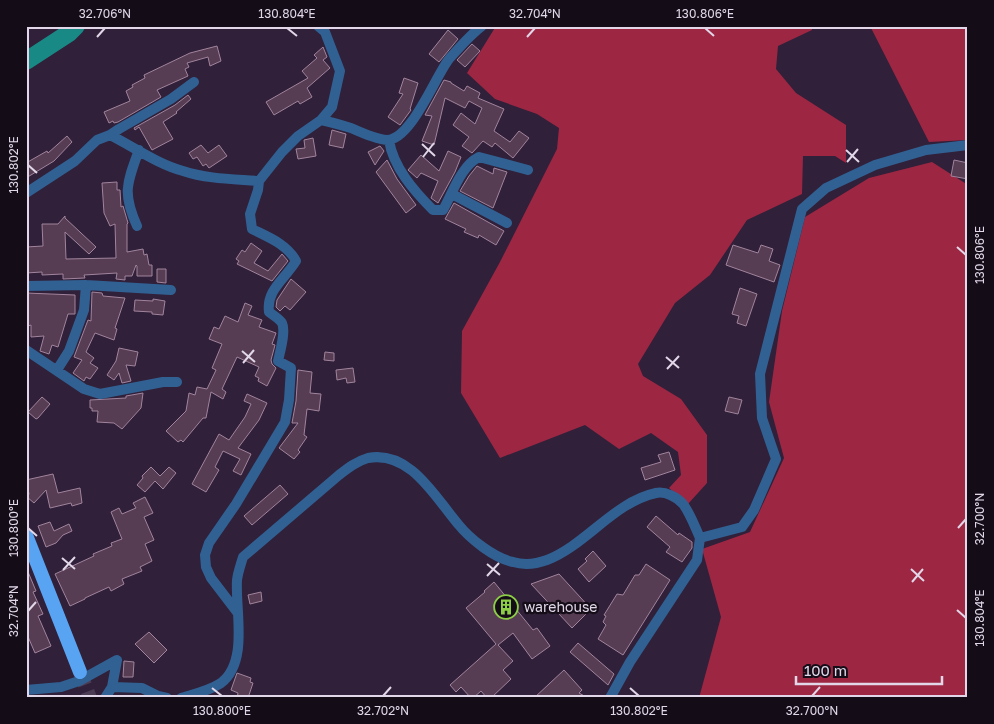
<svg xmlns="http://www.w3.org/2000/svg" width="994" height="724" font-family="'Golos Text',sans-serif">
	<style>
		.forest { fill: #9d2643 }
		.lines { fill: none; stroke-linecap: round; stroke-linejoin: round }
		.river { stroke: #198986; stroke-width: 18 }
		.building { fill: #573d53; stroke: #a1849d }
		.trunk-tunnel { stroke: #4b3b53; stroke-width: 14; stroke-dasharray: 14 7; stroke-linecap: butt }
		.minor { stroke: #316193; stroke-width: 10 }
		.trunk { stroke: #58a3f2; stroke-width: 14 }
		.ticks { fill: none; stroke: #e1d7e8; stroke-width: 2 }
		.labels { text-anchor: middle; stroke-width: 4.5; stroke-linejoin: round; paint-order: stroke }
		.poi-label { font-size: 14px; fill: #e1d7e8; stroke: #140d18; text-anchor: start }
		.neatline { fill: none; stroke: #e1d7e8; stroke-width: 2 }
		.ticks-label { font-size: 12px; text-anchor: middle; fill: #e1d7e8 }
	</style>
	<rect width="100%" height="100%" fill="#302039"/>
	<path class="forest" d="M496 26H811L812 30 778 46 776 69 796 93 846 125V163L835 156H803L802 194 747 220 710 275 675 303 638 364 643 376 681 399 707 435V483L688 504 669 488 681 475 678 452 651 433 619 449 585 425 500 458 461 393 462 331 500 262 557 149 559 128 537 114 495 99 467 73Z
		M870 26H968V140L929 142Z
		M932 162 968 185V698H699L721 617 702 549 750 532 784 458 769 402 782 311 805 217 869 178Z"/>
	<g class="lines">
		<path class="river" d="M26 61 69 33 76 26"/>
	</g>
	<path class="building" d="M448 30 458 39 439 62 429 54Z
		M472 44 480 51 465 67 457 60Z
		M217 46 221 61 210 66 208 57 187 63 189 67 185 69 188 76 157 90 161 97 118 122 114 123 113 121 109 123 104 112 130 101 126 91 133 87 132 85 145 78 144 75 190 53Z
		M323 47 327 57 323 60 330 68 307 88 312 97 300 104 298 101 274 115 266 102 308 78 302 71 317 58 314 55Z
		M404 78 418 83 410 109 411 110 400 125 388 117 403 94 399 93Z
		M444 80 451 82V83L464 91 467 86 480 93 478 98 504 109 494 131 510 142 519 131 529 138 513 158 495 143 492 147 483 141 472 153 462 146 469 137 453 125 461 113 475 124 482 108 469 101 465 108 445 98 434 145 422 141 432 116 425 115 426 113Z
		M188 95 191 99 176 112 177 113 163 122 173 139 152 150 139 127 135 130 134 128 175 105Z
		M332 130 346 134 343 148 329 145Z
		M67 136 72 142 54 161 26 178V163L47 151 48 153Z
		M313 138 316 156 298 159 296 149 305 148 304 140Z
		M201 145 208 153 219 145 227 156 209 168 206 164 203 166 197 157 193 159 189 153Z
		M380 146 384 151 375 165 368 152Z
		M448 151 461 157 455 172 438 203 431 198 438 181 421 173 417 178 408 170 421 155 439 171Z
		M387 160 397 179 416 205 406 213 376 172Z
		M954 160 968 163V179L951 176Z
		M477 166 493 174 494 168 507 172 493 208 460 191 469 176Z
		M117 182V190H120L121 207 123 206 128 223 127 224V252L143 249 144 255 147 254 149 265H152V276H137V266L136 265 132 276H125V280L116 279 117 273 84 275 85 278 63 279V274L42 275V272L26 273V247L43 246 42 224H58L65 216V218L96 247 89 254 65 232 66 259 116 258 115 224 110 226 104 213 102 183Z
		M454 203 504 231 496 245 479 235 478 238 464 232 466 229 445 219Z
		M251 243 262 251 254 263 268 271 282 254 288 261 272 281 237 264 239 261 236 259 242 250 245 252Z
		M733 245 758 253 761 245 773 249 769 261 780 265 774 282 726 265Z
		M157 269H166V283L157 282Z
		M291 279 306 292 290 310 285 306 280 311 276 307 277 300Z
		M740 288 757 294 746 326 737 323 739 316 732 314Z
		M92 292 102 293 103 296 125 298 115 328 117 329 114 340 95 333 86 352 94 358 90 363 98 368 90 379 86 377 84 381 73 373 82 360 74 357 88 320 91 321Z
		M26 293 75 295V314H68L58 347 52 345 49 354 40 351 44 336 31 337V325L28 326Z
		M153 299 165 301 163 315 152 314V312L134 311 135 300 153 301Z
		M245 303 252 306 248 315 262 320 259 327 276 333 272 344 275 345 271 360 272 364 276 368 267 386 258 381 259 378 255 376 259 367 237 357 222 389 226 392 223 399 211 392 206 418H203L183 442 181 440 178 442 166 431 186 411 189 393 195 395 197 387 207 389 216 370 212 368 222 344 209 339 214 327 219 329 225 316 238 322Z
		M119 348 138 352 135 366 126 365 131 381 122 383 119 373 114 380 107 375 116 361Z
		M325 352 334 353V361L324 360Z
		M353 368 355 382 347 383 346 378 337 380 336 370Z
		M298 370 312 372 310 393 321 394 319 411 307 409 304 435 307 437 298 450 300 452 294 459 279 448 298 423H292L296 401Z
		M143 393 141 408 122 429 114 423 97 422 98 411H92V408H90V400L126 398V396Z
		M247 394 267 403 259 420 238 448 251 454 241 475 233 471 240 459 223 451 215 467 219 470 206 492 192 484 219 434 229 440 245 417 251 404 244 401Z
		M42 397 50 404 38 418 36 419 28 412Z
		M729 397 742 400 738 414 725 411Z
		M669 452 675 470 645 480 641 468 661 462 658 455Z
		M151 467 160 476 169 467 176 473 163 489 155 481 145 492 137 485 143 478 142 476Z
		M53 474 58 493 80 488 82 503 72 506 71 503 50 508 46 490 34 503 27 497 29 494 26 480Z
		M280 485 288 494 252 525 244 516Z
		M145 497 153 513 144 517 154 540 145 544 152 561 140 567 142 571 122 579 124 584 111 591 109 587 85 598V599L70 606 55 574 94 556 93 554 112 546 111 543 122 539 111 512 119 508 122 514 136 508 133 503Z
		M656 516 678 535 679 533 692 542V548L682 562 666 552 670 547 647 527Z
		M50 522 54 531 69 524 72 531 63 535 56 543 46 547 38 526Z
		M593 551 606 566 589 582 578 569 587 561 585 559Z
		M646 564 670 580 623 655 598 639 606 625 603 622 606 616 604 615 617 594 623 595 635 575H639Z
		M26 567 36 591 33 592 43 614 38 616 51 646 35 653 26 632Z
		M559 574 591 609 572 628 531 584Z
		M494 582 533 630 537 628 550 646 532 659 513 633 498 645 513 661 503 670 511 679 491 698H487L481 691 473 698H471L461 687 456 692 450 685 496 644 466 608 485 592 484 591Z
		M261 592 262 601 250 604 248 595Z
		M149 632 167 650 154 663 135 644Z
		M578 643 614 674 608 685 570 652Z
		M124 661 134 662 133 677H123Z
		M564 670 582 690 579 693 588 698H534Z
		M237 673 251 678 250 682 253 683 248 698H237L238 693 231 690Z"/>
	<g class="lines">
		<path class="trunk-tunnel" d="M80 672 90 698"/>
		<path class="minor" d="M321 120C331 122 341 125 351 128 362 133 375 139 387 140 411 140 435 77 449 59 459 48 470 35 482 26
			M110 135 119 129 171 99 194 82
			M389 140C393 167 414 191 433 210H443C453 192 461 166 479 157L528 170
			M26 193 75 161 97 140 110 135C134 147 157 164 183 171 207 179 233 179 259 181
			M452 194 507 223
			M137 226C122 193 127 183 139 150
			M26 286 86 285 171 290
			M26 350 84 389 100 394 163 382H177
			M57 370 69 351 84 310 86 285
			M237 612 211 578 206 567 205 555 209 543 236 504 285 422 289 400 291 368 278 361C280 352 286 331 282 323 280 319 273 315 269 312 266 290 285 279 296 261 287 244 268 237 252 229L250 214 258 190 259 181 282 152 298 136 321 120 332 107 340 71 325 32 318 26
			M112 687 142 688 158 696 167 698
			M26 690 61 687 79 681 117 660 112 687 105 698
			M181 698C194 694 209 691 221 683 249 662 235 610 237 580 238 572 241 564 243 557L339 475C348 468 357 461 368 458 410 450 435 497 458 524 470 539 494 558 513 562 523 565 536 564 547 560 586 545 614 502 656 493 665 491 677 497 683 504 690 513 695 527 700 538L742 527 754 510 776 459 762 418 760 374 802 209 826 188 875 165 926 150 968 145
			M610 698 630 662 697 560 700 538"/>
		<path class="trunk" d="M26 535 80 672"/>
	</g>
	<path class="ticks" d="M287 28 297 36M705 28 714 36M97 37 105 28M527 37 535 28M422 144 435 156M846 150 859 162M423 157 434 143M847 162 858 149M28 165 37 173M957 247 966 255M242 351 255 362M666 357 679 368M243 363 254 350M667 369 679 356M28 528 37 536M958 528 966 519M62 558 75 569M487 564 500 575M911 569 924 581M63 570 75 557M487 576 499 563M912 582 923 569M957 610 966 618M28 611 36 602M212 688 222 696M630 688 639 696M383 696 391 687M812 696 820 687"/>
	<defs>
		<g id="building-ring" transform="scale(1.25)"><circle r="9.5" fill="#140d18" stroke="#8cce46" stroke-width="1.5"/><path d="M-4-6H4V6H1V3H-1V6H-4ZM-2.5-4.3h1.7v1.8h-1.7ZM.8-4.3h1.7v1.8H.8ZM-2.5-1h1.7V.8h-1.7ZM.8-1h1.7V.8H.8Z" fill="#8cce46"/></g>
	</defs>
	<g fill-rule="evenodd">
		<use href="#building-ring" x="506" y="607"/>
	</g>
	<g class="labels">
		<g class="poi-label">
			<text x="524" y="612">warehouse</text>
		</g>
	</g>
	<rect width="994" height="724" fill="none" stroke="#140d18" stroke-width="55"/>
	<path d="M796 676v8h146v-8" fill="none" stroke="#e1d7e8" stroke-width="2.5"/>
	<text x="804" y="676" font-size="15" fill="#e1d7e8" stroke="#140d18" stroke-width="4" paint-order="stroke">100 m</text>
	<rect x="28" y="28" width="938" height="668" class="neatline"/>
	<g class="ticks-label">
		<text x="105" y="18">32.706°N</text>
		<text x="287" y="18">130.804°E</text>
		<text x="535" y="18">32.704°N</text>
		<text x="705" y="18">130.806°E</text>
		<text transform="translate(14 165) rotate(-90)" y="4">130.802°E</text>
		<text transform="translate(980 255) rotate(-90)" y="4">130.806°E</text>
		<text transform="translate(980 519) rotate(-90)" y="4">32.700°N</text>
		<text transform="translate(14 528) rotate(-90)" y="4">130.800°E</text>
		<text transform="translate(14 611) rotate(-90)" y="4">32.704°N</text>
		<text transform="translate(980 618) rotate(-90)" y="4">130.804°E</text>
		<text x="222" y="715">130.800°E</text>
		<text x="383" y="715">32.702°N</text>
		<text x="639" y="715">130.802°E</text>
		<text x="812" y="715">32.700°N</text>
	</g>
</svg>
